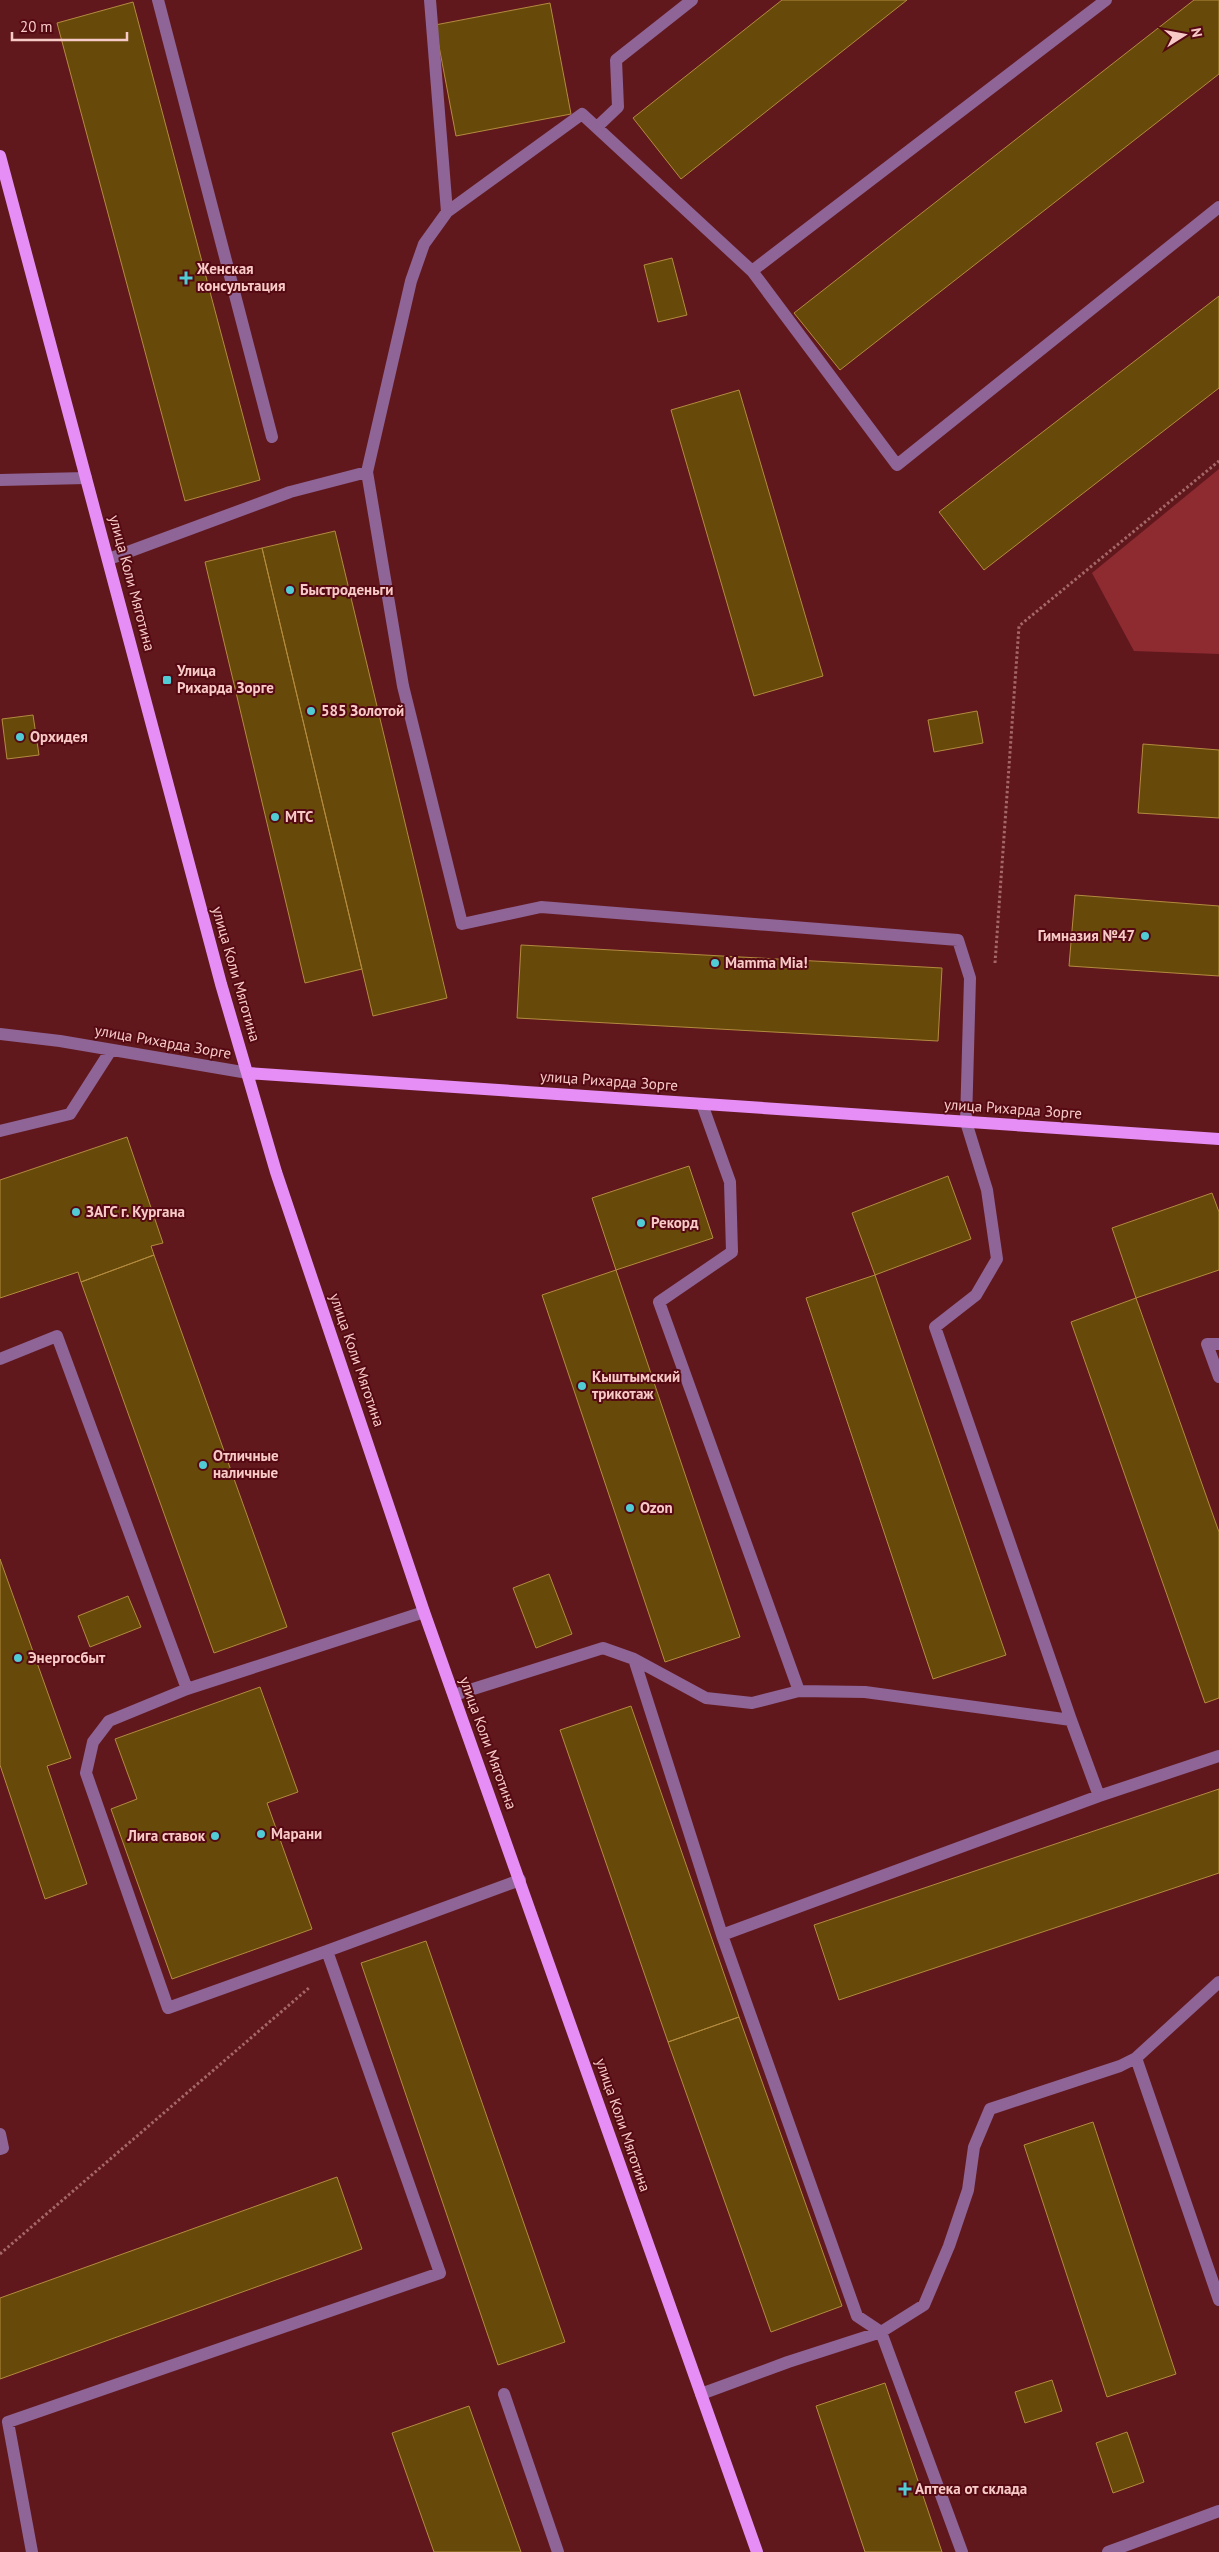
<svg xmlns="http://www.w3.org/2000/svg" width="1219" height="2552" font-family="'PT Sans',sans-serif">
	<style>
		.green { fill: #8e2b31 }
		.building { fill: #674a0a; stroke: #b38b3f }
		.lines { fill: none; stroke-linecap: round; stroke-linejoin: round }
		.path { stroke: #a56869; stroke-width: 3; stroke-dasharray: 2.5 2.5; stroke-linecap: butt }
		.minor { stroke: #8f6496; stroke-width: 12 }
		.major { stroke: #e78ef6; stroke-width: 12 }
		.poi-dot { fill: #51ccd4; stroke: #550a13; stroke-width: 2 }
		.labels { text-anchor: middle; stroke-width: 4; stroke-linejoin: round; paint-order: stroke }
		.poi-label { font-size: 15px; font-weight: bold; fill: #f8cac7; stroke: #550a13; text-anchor: start }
		.street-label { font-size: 15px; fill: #f8cac7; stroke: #550a13 }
	</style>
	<rect width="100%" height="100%" fill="#61181d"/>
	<path class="green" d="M1219 469V654L1134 651 1092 573Z"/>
	<path class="building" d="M782 0H907L681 179 633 118Z
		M1194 0H1219V74L840 370 794 313Z
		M133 2 260 480 185 501 57 23Z
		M550 3 571 114 456 136 435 25Z
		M672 258 687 315 658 322 644 265Z
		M1219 296V388L984 570 939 512Z
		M739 390 823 676 754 696 671 410Z
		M335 531 447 998 373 1016 262 548Z
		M262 548 362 969 305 983 205 562Z
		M977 711 983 743 934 752 928 720Z
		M33 715 39 755 7 759 2 719Z
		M1143 744 1219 750V818L1138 813Z
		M1075 895 1219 906V976L1069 966Z
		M521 945 942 968 938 1041 517 1018Z
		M127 1137 163 1243 151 1246 154 1255 81 1282 78 1272 0 1298V1180Z
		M689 1166 713 1238 616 1270 592 1198Z
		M948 1176 971 1239 875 1275 852 1213Z
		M1212 1193 1219 1212V1270L1136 1298 1112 1228Z
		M154 1255 287 1627 214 1653 81 1282Z
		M616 1270 740 1637 665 1662 542 1295Z
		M875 1275 1006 1655 933 1679 806 1298Z
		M1136 1298 1219 1532V1698L1205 1703 1071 1322Z
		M0 1559 71 1758 47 1766 87 1884 45 1899 0 1765Z
		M549 1574 572 1634 536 1648 513 1588Z
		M128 1596 141 1627 90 1647 78 1616Z
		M260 1687 298 1792 267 1803 312 1929 172 1979 111 1809 137 1799 115 1739Z
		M631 1706 739 2017 668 2042 560 1730Z
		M1219 1789V1873L839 2000 814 1925Z
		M426 1941 565 2342 498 2365 361 1963Z
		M739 2017 842 2306 771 2332 668 2042Z
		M1093 2122 1176 2374 1107 2397 1024 2145Z
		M337 2177 362 2249 0 2379V2298Z
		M1052 2380 1062 2411 1025 2423 1015 2392Z
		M885 2383 942 2552H865L816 2406Z
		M469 2406 521 2552H434L392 2433Z
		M1127 2432 1144 2482 1113 2493 1096 2443Z"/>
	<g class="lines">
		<path class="path" d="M995 963 1019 626 1219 461
			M0 2254 310 1987"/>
		<path class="minor" d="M158 0 272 437
			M430 0 447 212
			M597 127 618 107 616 60 692 0
			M752 271 1106 0
			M367 472 411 281 424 244 447 212 582 114 752 271 897 465 1219 207
			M0 480 86 478
			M109 559 290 492 367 472 403 686 462 924 541 907 958 940 970 978 966 1122 987 1190 997 1259 976 1295 935 1327 1071 1720 1099 1796
			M0 1034 60 1041 248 1073
			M702 1104 730 1182 732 1252 659 1302 799 1691
			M0 1131 70 1114 111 1050
			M1219 1344H1207L1219 1377
			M0 1359 57 1336 187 1689
			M634 1659 706 1698 752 1703 799 1691 865 1692 1071 1720
			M454 1695 603 1648 634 1659 722 1935 857 2316 881 2332 962 2552
			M722 1935 1099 1796 1219 1756
			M327 1951 168 2008 86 1773 93 1742 109 1721 187 1689 424 1612
			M1136 2058 1219 1982
			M0 2134 3 2148 0 2149
			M504 2394 558 2552
			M701 2394 788 2362 881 2332 924 2305 949 2246 968 2190 974 2147 990 2109 1120 2066 1136 2058 1219 2300
			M32 2552 8 2422 440 2273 327 1951 520 1880
			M1108 2552 1219 2511"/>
		<path class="major" d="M0 156 221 984 276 1172 424 1612 757 2552
			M248 1073 1219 1139"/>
	</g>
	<g class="poi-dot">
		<path d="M183.5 270.5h5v5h5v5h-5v5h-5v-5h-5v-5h5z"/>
		<circle cx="290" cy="590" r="5"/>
		<rect x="162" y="675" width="10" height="10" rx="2.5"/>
		<circle cx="311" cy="711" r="5"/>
		<circle cx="20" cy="737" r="5"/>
		<circle cx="275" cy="817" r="5"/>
		<circle cx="1145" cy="936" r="5"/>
		<circle cx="715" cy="963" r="5"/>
		<circle cx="76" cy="1212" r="5"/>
		<circle cx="641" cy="1223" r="5"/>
		<circle cx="582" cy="1386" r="5"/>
		<circle cx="203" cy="1465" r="5"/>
		<circle cx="630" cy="1508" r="5"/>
		<circle cx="18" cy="1658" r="5"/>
		<circle cx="261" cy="1834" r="5"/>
		<circle cx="215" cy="1836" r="5"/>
		<path d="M902.5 2481.5h5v5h5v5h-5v5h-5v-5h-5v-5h5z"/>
	</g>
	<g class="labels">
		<g class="poi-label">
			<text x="197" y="274">Женская<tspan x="197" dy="17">консультация</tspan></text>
			<text x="300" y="595">Быстроденьги</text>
			<text x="177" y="676">Улица<tspan x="177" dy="17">Рихарда Зорге</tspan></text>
			<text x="321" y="716">585 Золотой</text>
			<text x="30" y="742">Орхидея</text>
			<text x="285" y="822">МТС</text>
			<text x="1135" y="941" text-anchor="end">Гимназия №47</text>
			<text x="725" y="968">Mamma Mia!</text>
			<text x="86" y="1217">ЗАГС г. Кургана</text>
			<text x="651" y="1228">Рекорд</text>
			<text x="592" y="1382">Кыштымский<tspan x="592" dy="17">трикотаж</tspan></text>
			<text x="213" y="1461">Отличные<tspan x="213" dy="17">наличные</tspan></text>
			<text x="640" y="1513">Ozon</text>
			<text x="28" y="1663">Энергосбыт</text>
			<text x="271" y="1839">Марани</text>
			<text x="205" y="1841" text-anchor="end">Лига ставок</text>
			<text x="915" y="2494">Аптека от склада</text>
		</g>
		<g class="street-label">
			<text transform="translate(132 583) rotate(75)" y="5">улица Коли Мяготина</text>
			<text transform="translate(236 974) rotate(74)" y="5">улица Коли Мяготина</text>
			<text transform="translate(163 1042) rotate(10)" y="5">улица Рихарда Зорге</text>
			<text transform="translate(609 1081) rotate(4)" y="5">улица Рихарда Зорге</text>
			<text transform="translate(1013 1109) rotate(4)" y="5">улица Рихарда Зорге</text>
			<text transform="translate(357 1360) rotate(71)" y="5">улица Коли Мяготина</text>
			<text transform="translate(488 1743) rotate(70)" y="5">улица Коли Мяготина</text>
			<text transform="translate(623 2125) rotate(71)" y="5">улица Коли Мяготина</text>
		</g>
	</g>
	<g transform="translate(1184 35) rotate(79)" stroke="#550a13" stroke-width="4" paint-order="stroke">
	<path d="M0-4L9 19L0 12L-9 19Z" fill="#f8cac7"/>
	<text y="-8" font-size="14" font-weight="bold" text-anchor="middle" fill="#f8cac7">N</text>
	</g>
	<path d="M12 32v8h115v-8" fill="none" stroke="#f8cac7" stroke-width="2.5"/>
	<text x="20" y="32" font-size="15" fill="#f8cac7" stroke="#550a13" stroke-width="4" paint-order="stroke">20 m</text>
</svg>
